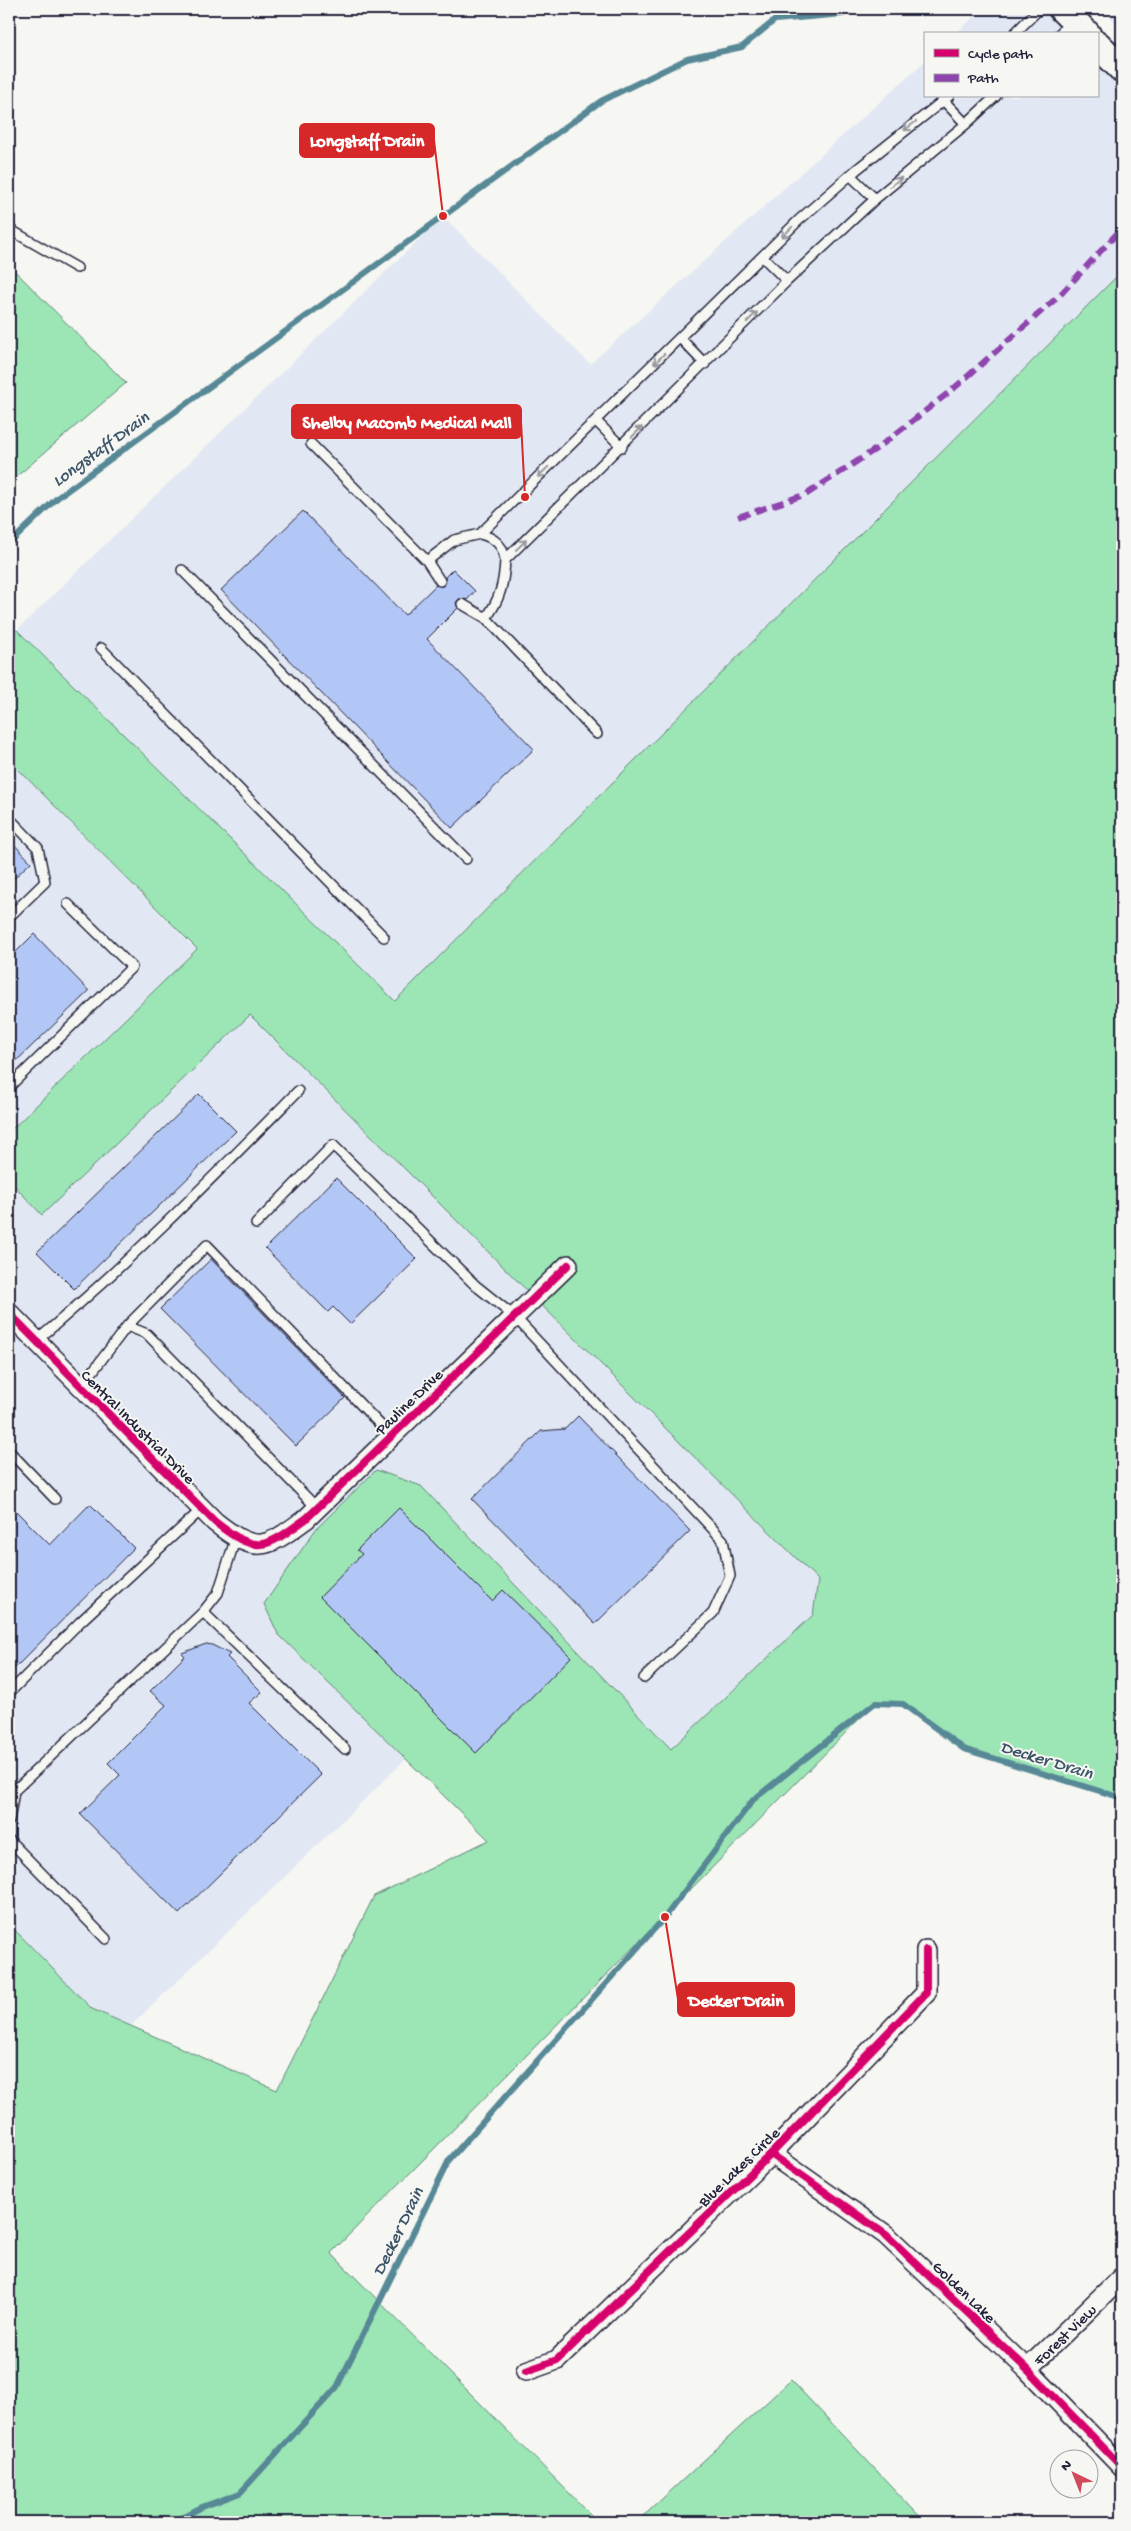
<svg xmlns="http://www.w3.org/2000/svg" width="1131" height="2531" font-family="'Gochi Hand',sans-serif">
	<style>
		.built { fill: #e2e8f3 }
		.green { fill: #9ce6b5; stroke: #5f8478 }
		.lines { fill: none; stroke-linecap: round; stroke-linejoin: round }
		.stream { stroke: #578896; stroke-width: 6 }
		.building { fill: #b3c7f6; stroke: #22223b }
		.lane-casing { stroke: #22223b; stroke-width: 12 }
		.street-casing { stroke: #22223b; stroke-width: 22 }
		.secondary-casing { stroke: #22223b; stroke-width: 30 }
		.lane { stroke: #f6f6f2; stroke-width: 9 }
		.street { stroke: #f6f6f2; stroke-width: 19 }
		.secondary { stroke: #f6f6f2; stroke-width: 26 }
		.quiet { stroke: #8e44ad; stroke-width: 6; stroke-dasharray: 12 6; stroke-linecap: butt }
		.cycleway-casing { stroke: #f6f6f2; stroke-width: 11 }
		.cycleway { stroke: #d6006c; stroke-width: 8 }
		.oneway { stroke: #9797a0 }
		.labels { text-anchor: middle; stroke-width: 4; stroke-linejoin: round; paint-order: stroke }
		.street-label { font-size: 16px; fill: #22223b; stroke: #f6f6f2 }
		.water-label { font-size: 18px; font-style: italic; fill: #3d5569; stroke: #f6f6f2 }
		.leader { fill: none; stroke: #d62828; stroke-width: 2 }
		.callout-dot { fill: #d62828; stroke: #f6f6f2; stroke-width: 2 }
		.callout { fill: #d62828; stroke: #d62828; stroke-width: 2 }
		.callout-label { font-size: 18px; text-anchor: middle; font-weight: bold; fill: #fff }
	</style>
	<rect width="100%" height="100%" fill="#f6f6f2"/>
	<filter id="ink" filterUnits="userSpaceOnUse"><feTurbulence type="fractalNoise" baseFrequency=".02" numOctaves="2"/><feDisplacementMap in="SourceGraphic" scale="10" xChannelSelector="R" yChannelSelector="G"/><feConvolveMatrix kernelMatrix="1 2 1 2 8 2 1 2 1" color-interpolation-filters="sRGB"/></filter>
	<g filter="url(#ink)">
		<path class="built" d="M982 9H1056L1082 34H955Z
			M1102 9H1122V29Z
			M1097 49 1122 74V271L395 1001 17 630 443 216 590 364 925 61V96H1097Z
			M9 760 818 1580 813 1615 671 1749 421 1486 278 1634 406 1759 131 2026 92 2009 9 1924Z"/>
		<path class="green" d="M9 265 126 383 9 483Z
			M1122 271V1798L964 1749 903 1704 875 1703 331 2253 598 2522H9V1924L92 2009 277 2090 374 1896 489 1840 278 1634 264 1604 316 1529 376 1470 421 1486 671 1749 813 1615 818 1580 250 1015 42 1215 9 1180V1132L197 949 9 760V636L17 630 395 1001Z
			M791 2380 925 2522H637Z"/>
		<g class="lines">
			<path class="stream" d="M9 544 57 498 601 101 687 59 742 47 775 20 843 14 851 9
				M173 2522 202 2507 240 2493 337 2387 449 2160 665 1917 753 1800 875 1703 903 1704 964 1749 1122 1798"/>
		</g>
		<path class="building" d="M303 511 405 615 436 585 444 586 446 581 445 577 453 569 475 591 467 600 459 599 456 603 458 608 427 639 534 749 452 828 221 590Z
			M9 839 31 862 9 883Z
			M34 934 89 991 9 1068V959Z
			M199 1094 236 1131 74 1289 37 1252Z
			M336 1178 417 1259 350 1324 333 1307 328 1312 265 1248Z
			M211 1259 345 1398 296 1446 160 1309Z
			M578 1416 690 1531 595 1624 472 1499 541 1431 565 1429Z
			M9 1504 50 1545 90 1504 134 1548 9 1674Z
			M399 1508 492 1601 503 1590 571 1657 476 1753 320 1597 362 1554 357 1550Z
			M206 1644 212 1645 230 1654 227 1657 262 1692 249 1703 321 1775 179 1914 80 1814 120 1775 108 1763 166 1705 150 1691 185 1656 182 1653Z"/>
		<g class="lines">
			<g class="lane-casing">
				<path id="lane" d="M1014 34 1039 9
					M1059 34 1071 22
					M944 101 966 124
					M850 175 875 199
					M9 229 77 268
					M763 257 787 281
					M680 338 705 364
					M596 421 622 447
					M311 444 427 561 440 581
					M480 534C495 538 503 545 505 560
					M427 561 454 540 480 534 799 220 856 170 949 96
					M182 570 466 859
					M462 604 486 618 597 734
					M486 618C500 600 504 583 505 560L787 281 875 199 966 124 996 96
					M101 648 384 937
					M9 818 38 848 45 882 9 917
					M9 1087 132 967 68 904
					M256 1224 333 1145 475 1285 515 1317 723 1540 730 1576 713 1613 644 1678
					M127 1326 207 1245 391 1436
					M36 1341C129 1263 213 1177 298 1091
					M81 1387 127 1326 147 1334 317 1508
					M9 1451 55 1499
					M203 1612 345 1749
					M9 1693 80 1622 202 1509
					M9 1821 14 1791 203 1612 218 1593 236 1537
					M9 1840 106 1939"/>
			</g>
			<g class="street-casing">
				<path id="street" d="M9 1313 215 1522C258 1556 266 1548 307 1518L568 1265
					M771 2154 886 2235 1027 2369 1122 2467
					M1027 2369 1122 2277
					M526 2371 557 2360 771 2154 926 1993V1950"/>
			</g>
			<g class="secondary-casing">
				<path id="secondary" d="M1062 9 1087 34
					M1097 44 1122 69"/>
			</g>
			<use href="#lane" class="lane"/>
			<use href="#street" class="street"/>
			<use href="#secondary" class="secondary"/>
			<path class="quiet" d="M738 517 807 494 879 447 952 390 1060 295 1122 228"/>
			<g class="cycleway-casing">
				<path id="cycleway" d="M9 1313 215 1522C258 1556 266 1548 307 1518L568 1265
					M771 2154 886 2235 1027 2369 1122 2467
					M526 2371 557 2360 771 2154 926 1993V1950"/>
			</g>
			<use href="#cycleway" class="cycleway"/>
		</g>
		<defs><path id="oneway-shaft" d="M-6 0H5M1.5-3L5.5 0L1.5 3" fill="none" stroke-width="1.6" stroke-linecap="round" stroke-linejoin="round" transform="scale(1.25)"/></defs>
		<g class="oneway">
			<use href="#oneway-shaft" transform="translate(910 126) rotate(143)"/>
			<use href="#oneway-shaft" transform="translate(896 182) rotate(-39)"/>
			<use href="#oneway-shaft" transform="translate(787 232) rotate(135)"/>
			<use href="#oneway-shaft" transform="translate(752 317) rotate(-45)"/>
			<use href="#oneway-shaft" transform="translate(659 359) rotate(135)"/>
			<use href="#oneway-shaft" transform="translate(637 432) rotate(-45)"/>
			<use href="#oneway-shaft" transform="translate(543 472) rotate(136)"/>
			<use href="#oneway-shaft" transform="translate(521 545) rotate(-44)"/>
		</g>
	</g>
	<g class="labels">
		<g class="street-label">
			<text transform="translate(408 1401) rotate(-44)" y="6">Pauline Drive</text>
			<text transform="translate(139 1426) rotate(45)" y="6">Central Industrial Drive</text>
			<text transform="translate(738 2166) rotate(-44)" y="6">Blue Lakes Circle</text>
			<text transform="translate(965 2291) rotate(44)" y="6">Golden Lake</text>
			<text transform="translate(1064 2334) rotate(-44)" y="6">Forest View</text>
		</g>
		<g class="water-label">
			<text transform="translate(100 448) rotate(-36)" y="6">Longstaff Drain</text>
			<text transform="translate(1047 1759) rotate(17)" y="6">Decker Drain</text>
			<text transform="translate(397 2231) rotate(-64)" y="6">Decker Drain</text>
		</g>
	</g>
	<path class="leader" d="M443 216L434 140M525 497L521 422M665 1917L678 1999"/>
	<g class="callout-dot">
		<circle cx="443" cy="216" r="5"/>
		<circle cx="525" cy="497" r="5"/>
		<circle cx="665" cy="1917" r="5"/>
	</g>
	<g class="callout">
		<rect x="300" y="124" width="134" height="33" rx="5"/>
		<rect x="292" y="405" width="229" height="33" rx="5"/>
		<rect x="678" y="1983" width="116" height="33" rx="5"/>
	</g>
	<g class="callout-label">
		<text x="367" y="146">Longstaff Drain</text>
		<text x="407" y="428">Shelby Macomb Medical Mall</text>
		<text x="736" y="2006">Decker Drain</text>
	</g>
	<rect width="1131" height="2531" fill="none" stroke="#f6f6f2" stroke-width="30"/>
	<rect x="15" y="15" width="1101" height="2501" fill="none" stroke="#22223b" stroke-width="2" filter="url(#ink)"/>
	<rect x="924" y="32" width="175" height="65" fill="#f6f6f2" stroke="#a1a1a9"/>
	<rect x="934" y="49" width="25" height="8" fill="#d6006c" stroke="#a1a1a9"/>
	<text x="968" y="58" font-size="15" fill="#22223b">Cycle path</text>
	<rect x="934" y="74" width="25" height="8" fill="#8e44ad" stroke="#a1a1a9"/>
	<text x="968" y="82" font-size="15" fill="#22223b">Path</text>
	<g transform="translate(1074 2474) rotate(317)"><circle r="24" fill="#f6f6f2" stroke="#a1a1a9"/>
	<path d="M0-4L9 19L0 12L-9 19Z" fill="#d1495b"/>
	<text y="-8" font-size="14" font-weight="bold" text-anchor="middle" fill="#22223b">N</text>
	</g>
</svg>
